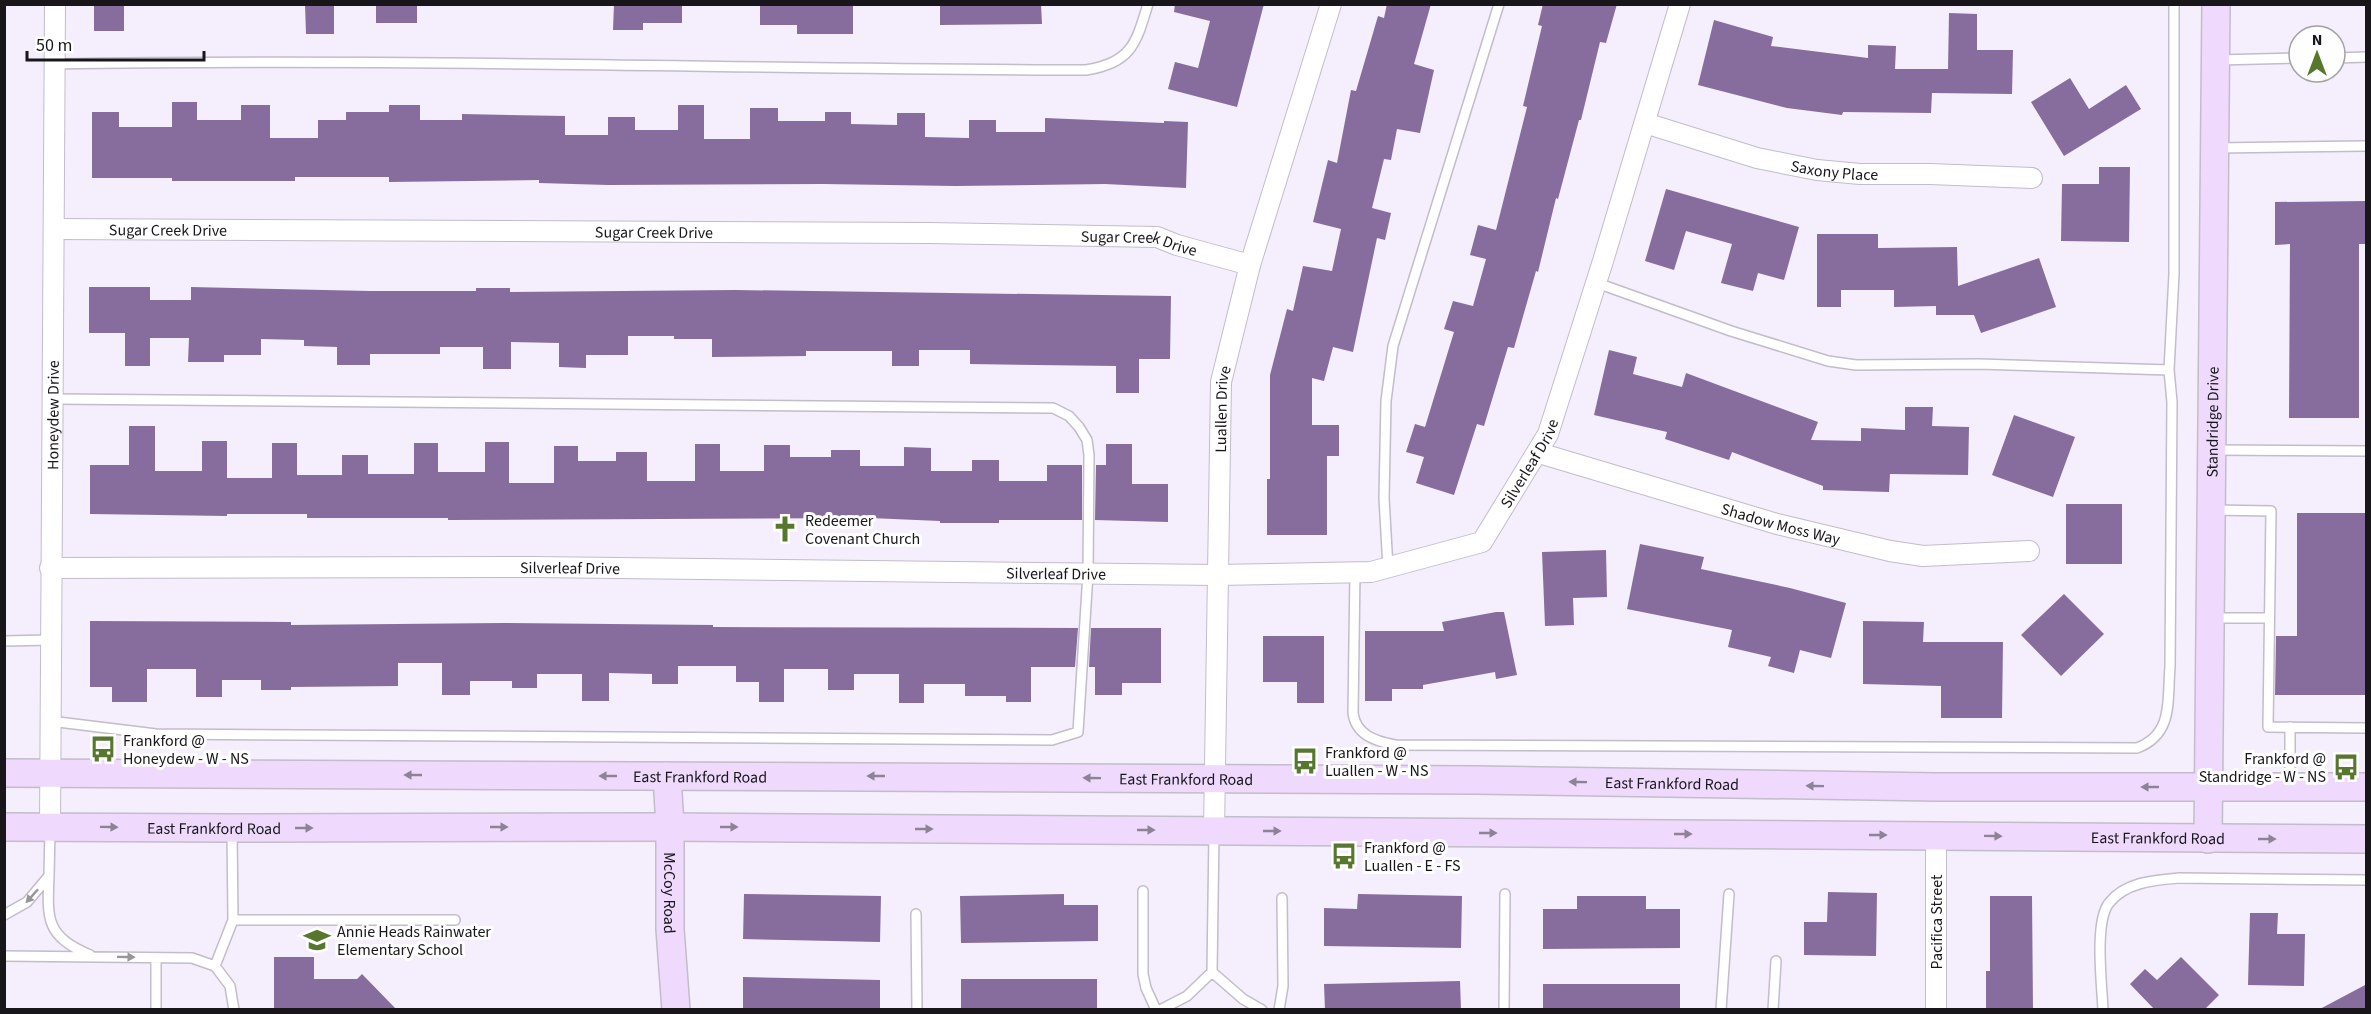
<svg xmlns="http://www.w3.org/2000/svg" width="2371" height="1014" font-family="'Source Sans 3',sans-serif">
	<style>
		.building { fill: #876d9d }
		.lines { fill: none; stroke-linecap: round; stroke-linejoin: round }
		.lane-casing { stroke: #c3bcc9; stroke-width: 12 }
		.street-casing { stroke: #c3bcc9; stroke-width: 22 }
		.secondary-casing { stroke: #c3bcc9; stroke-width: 30 }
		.lane { stroke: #fff; stroke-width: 9 }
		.street { stroke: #fff; stroke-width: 20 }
		.secondary { stroke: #efdafe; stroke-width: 27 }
		.oneway { fill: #8e8297 }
		.oneway2 { fill: #979698 }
		.labels { text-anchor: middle; stroke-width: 6; stroke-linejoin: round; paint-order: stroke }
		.street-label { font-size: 16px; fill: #18161a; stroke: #fefefe }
		.poi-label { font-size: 16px; fill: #18161a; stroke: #fefefe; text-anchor: start }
	</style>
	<rect width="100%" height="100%" fill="#f5eefc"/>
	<path class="building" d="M94 4H124V31H94Z
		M305 4H334V34H306Z
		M376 4H417V23H376Z
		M614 4H682V23H643V30H613Z
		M760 4H853V34H797V25H760Z
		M940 4H1041L1042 24 940 25Z
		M1175 4H1264L1237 107 1168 89 1175 62 1198 68 1210 21 1174 12Z
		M1387 4H1431L1414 64 1434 70 1420 133 1397 129 1391 160 1384 159 1372 208 1391 213 1385 240 1377 238 1353 352 1333 347 1324 381 1312 378V425H1339V456H1327V535H1267V479H1270V375L1287 309 1293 311 1303 266 1332 271 1341 229 1313 222 1328 160 1337 163 1351 90 1356 91 1378 16 1384 18Z
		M1543 4H1617L1606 43 1600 42 1581 120H1579L1558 199 1556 198 1538 272 1536 271 1514 348 1508 347 1484 426 1477 424 1454 495 1416 483 1424 457 1406 452 1415 424 1425 427 1454 332 1444 329 1453 301 1473 306 1486 259 1470 255 1478 225 1496 230 1527 107 1523 106 1542 26 1538 25Z
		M1949 13 1977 14V50H2013L2012 94 1932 93 1931 113 1843 112 1842 115 1787 108 1698 85 1714 20 1773 37 1771 46 1868 58V45L1896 46 1895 69H1948Z
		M2070 78 2089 109 2126 85 2141 109 2064 156 2031 102Z
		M172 102H197V120H241V105H270V138H318V120H346V112H389V105H420V120H462V114L565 116V135H608V117H635V130H678V105H704V139H750V108H778V121H825V112H851V124L897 125V113H925V137L969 138V120H996V132H1045V118L1164 123V121L1188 122 1186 188 1105 184 955 186 824 184 608 185 539 183V180L389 182V177H295V181H172V178H92V112H119V127H172Z
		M2099 167H2130L2129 242 2061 241 2062 184H2099Z
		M1666 189 1799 227 1784 280 1758 273 1753 291 1721 283 1732 244 1686 231 1674 270 1645 261Z
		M2367 201V244H2359V418H2289L2290 244 2275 245V202Z
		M1817 234H1878V248L1957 247 1958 286 2039 258 2056 307 1981 333 1974 315H1936V306L1894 307V290H1841V307H1817Z
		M89 287H150V300H191V287L370 291H476V288H510V292L735 290 1171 296 1170 359H1139V393H1116V366L970 364V350H919V366H892V351H806V356L712 357V339H674V336H628V355H586V368L559 367V343L511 342V369H483V347H440V354H370V365H337V347L304 346V340L261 339V355H224V362H188L189 338H150V366H125V333H89Z
		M1609 350 1637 357 1633 374 1682 387 1686 373 1818 422 1811 440 1861 441V428L1905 430V407H1933L1932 426 1969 427 1968 475 1890 474 1889 492 1823 490V486L1732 452 1729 460 1665 439 1667 432 1594 415Z
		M2014 415 2075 437 2053 497 1992 475Z
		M129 426H155V471H202V441H227V478H272V443H297V475H342V455H368V474H414V443H438V472H485V442H509V483H554V446H578V461H616V452H647V481H695V444H720V471H764V445H790V457H831V450H860V466H904V447L931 448V471H972V460H999V481H1047V465H1082V520H999V523H940V521L870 518 448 520V518H307V514H227V516L90 514V465H129Z
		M1106 444H1132V484H1168V522L1095 520 1096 465H1106Z
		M2066 504H2122V564H2066Z
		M2297 513H2367V695H2275L2276 636H2297Z
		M1640 544 1704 557 1701 569 1790 588 1846 603 1831 658 1800 650 1794 673 1768 666 1771 657 1728 647 1732 630 1627 609Z
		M1606 550 1607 597 1573 598 1574 625 1545 626 1542 552Z
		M2064 594 2104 634 2061 676 2021 635Z
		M1496 612H1504L1517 675 1496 679 1495 672 1423 685V689H1392V701H1365V631H1444L1442 622Z
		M90 621 291 622V625L502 623 713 625V627L1078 628 1075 667H1031V702H1006V696H965V684H924V703H899V674H854V690H828V669H784V702H759V682H736V666H678V684H652V674L609 673V701H582V674H537V688H512V681H470V695H442V663H398V686L291 687V690H261V680H222V697H196V669H147V702H112V687H90Z
		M1863 621 1924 622 1923 642H2003L2002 718H1941V686L1863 684Z
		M1091 628H1161V683H1122V695H1095V667H1089Z
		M1263 636H1324V703H1297V682H1263Z
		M1828 892 1877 893 1876 956 1804 955V922H1827Z
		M744 894 881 896 880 942 743 939Z
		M1064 894V905H1098V941L961 943 960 896Z
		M1358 894 1462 896 1461 948 1324 946V908L1357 909Z
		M1577 896H1646V909H1680V948L1543 949V909H1577Z
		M1990 896H2032L2033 1010H1986V971H1990Z
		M2250 913H2278L2277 934H2305L2304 986 2248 985Z
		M274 957H314V979H357L362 974 397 1010H274Z
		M2181 957 2219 995 2204 1010H2155L2130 984 2145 969 2157 980Z
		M743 977 880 980V1010H743Z
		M961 979H1097V1010H961Z
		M1460 981 1461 1010H1325L1324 984Z
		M1543 984H1680V1010H1543Z
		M2367 984V1010H2318Z"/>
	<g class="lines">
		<g class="lane-casing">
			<path id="lane" d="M2335 58 2366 57
				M2218 60 2299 58
				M54 64C398 58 742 69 1086 70 1131 63 1136 44 1148 4
				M2216 148 2366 146
				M1597 283 1731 331 1828 361 1856 365 1979 364 2169 370 2174 274V4
				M2213 450 2366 451
				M2213 510 2271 511 2268 727 2366 728
				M1388 568 1384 498 1386 401 1393 346 1499 4
				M1355 572 1353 713C1356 735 1375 741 1395 745L2137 748C2174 734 2167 700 2170 667L2172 402 2169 370
				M2211 618H2269
				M4 641 50 640
				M50 721 156 734 1052 740 1078 732 1088 573 1089 455 1087 440 1079 427 1069 416 1053 408 54 399
				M2290 727V785
				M232 830 233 920
				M49 876C47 920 46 936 90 955
				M1143 891V974L1146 988 1156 1010
				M916 914 917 1010
				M4 915 27 902 49 876 50 828
				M4 956 192 958 215 966 230 986 234 1010
				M156 958V1010
				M215 966 233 920H455
				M1212 972 1214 833
				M1160 1010 1187 996 1212 972 1243 999 1262 1010
				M1279 1010 1283 986 1282 898
				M1504 1010 1505 894
				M1721 1010 1729 894
				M1773 1010 1776 961
				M2103 1010C2102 985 2094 922 2109 903 2125 882 2155 880 2179 878L2366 880"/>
		</g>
		<g class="street-casing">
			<g id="street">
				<path id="s1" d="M1645 123 1757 158 1817 170 1860 174H1930L2032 178"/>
				<path id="s2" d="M54 229 929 233 1157 237 1177 245 1250 265"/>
				<path id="s3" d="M1539 453 1777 524 1890 551 1923 556 2029 551"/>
				<path id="s4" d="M50 568 534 567 1217 575 1371 572 1482 542 1548 434 1603 261 1680 4"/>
				<path id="s5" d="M50 826 55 4"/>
				<path id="s6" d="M1214 831 1221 382 1250 265 1331 4"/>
				<path d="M1936 835V1010"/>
			</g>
		</g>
		<g class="secondary-casing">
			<g id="secondary">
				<path id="s7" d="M4 773 1476 780 1936 787H2366"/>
				<path id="s8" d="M667 776 670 827V929L676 1010"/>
				<path id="s9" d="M4 827 232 828 670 827 2366 839"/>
				<path id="s10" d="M2208 839 2216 4"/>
			</g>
		</g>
		<use href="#lane" class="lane"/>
		<use href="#street" class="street"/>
		<use href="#secondary" class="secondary"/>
	</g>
	<defs><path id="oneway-solid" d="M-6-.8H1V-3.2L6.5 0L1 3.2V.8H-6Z" transform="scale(1.5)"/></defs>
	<g class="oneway">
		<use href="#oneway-solid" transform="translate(413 775) rotate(-180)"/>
		<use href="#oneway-solid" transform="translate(608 776) rotate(-180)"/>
		<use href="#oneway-solid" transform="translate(876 776) rotate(180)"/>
		<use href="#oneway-solid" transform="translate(1092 778) rotate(-179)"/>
		<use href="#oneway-solid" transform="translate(1578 782) rotate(-179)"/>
		<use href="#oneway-solid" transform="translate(1815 786) rotate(-179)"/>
		<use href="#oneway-solid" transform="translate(2150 787) rotate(180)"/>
		<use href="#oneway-solid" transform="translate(109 827) rotate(1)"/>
		<use href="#oneway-solid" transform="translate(499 827)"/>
		<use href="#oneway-solid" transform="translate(729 827)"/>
		<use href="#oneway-solid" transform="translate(304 828)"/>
		<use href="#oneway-solid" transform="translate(924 829)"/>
		<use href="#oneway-solid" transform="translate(1146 830)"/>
		<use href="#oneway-solid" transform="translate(1272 831)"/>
		<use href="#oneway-solid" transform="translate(1488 833)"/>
		<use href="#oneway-solid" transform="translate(1683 834)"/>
		<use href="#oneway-solid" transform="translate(1878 835)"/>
		<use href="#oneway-solid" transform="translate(1993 836) rotate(1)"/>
		<use href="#oneway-solid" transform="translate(2267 839)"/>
	</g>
	<g class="oneway2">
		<use href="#oneway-solid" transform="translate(32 896) rotate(132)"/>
		<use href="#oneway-solid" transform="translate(126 957) rotate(1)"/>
	</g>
	<defs>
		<g id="church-bare" transform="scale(2.07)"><path d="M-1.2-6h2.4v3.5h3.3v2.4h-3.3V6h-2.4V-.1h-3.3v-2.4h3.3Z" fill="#58772e" stroke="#fefefe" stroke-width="2.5" paint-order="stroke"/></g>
		<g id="bus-bare" transform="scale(2.07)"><path d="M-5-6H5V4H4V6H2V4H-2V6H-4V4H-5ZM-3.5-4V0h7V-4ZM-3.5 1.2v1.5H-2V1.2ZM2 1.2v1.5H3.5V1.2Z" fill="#58772e" stroke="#fefefe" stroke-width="2.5" paint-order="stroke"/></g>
		<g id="school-bare" transform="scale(2.07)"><path d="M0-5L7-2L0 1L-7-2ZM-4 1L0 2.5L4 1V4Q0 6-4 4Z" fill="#58772e" stroke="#fefefe" stroke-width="2.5" paint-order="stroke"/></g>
	</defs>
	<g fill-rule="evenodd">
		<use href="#church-bare" x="785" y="529"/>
		<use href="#bus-bare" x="103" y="749"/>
		<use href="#bus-bare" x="1305" y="761"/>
		<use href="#bus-bare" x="2346" y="767"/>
		<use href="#bus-bare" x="1344" y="856"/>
		<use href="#school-bare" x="317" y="940"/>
	</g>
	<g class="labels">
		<g class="street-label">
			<text dy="6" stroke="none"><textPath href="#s1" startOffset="196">Saxony Place</textPath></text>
			<text dy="6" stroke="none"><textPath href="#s2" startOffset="114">Sugar Creek Drive</textPath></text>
			<text dy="6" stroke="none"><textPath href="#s2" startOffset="600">Sugar Creek Drive</textPath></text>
			<text dy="6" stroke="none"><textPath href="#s2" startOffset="1086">Sugar Creek Drive</textPath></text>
			<text dy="6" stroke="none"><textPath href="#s6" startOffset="422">Luallen Drive</textPath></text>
			<text dy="6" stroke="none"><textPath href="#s5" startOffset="411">Honeydew Drive</textPath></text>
			<text dy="6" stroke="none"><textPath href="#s10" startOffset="417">Standridge Drive</textPath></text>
			<text dy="6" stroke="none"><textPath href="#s4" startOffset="1528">Silverleaf Drive</textPath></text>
			<text dy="6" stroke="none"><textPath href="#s3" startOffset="252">Shadow Moss Way</textPath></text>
			<text dy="6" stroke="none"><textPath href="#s4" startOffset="520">Silverleaf Drive</textPath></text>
			<text dy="6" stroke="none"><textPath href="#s4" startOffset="1006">Silverleaf Drive</textPath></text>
			<text dy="6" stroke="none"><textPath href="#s7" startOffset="696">East Frankford Road</textPath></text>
			<text dy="6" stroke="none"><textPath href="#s7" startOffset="1182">East Frankford Road</textPath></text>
			<text dy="6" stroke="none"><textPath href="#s7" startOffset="1668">East Frankford Road</textPath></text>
			<text dy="6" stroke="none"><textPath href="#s9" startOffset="210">East Frankford Road</textPath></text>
			<text dy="6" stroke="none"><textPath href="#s9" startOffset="2154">East Frankford Road</textPath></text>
			<text dy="6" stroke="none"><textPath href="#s8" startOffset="117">McCoy Road</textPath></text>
			<text transform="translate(1936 922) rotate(-90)" y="6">Pacifica Street</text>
		</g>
		<g class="poi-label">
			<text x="805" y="526">Redeemer<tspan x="805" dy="18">Covenant Church</tspan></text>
			<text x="123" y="746">Frankford @<tspan x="123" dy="18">Honeydew - W - NS</tspan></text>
			<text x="1325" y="758">Frankford @<tspan x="1325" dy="18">Luallen - W - NS</tspan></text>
			<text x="2326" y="764" text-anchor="end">Frankford @<tspan x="2326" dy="18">Standridge - W - NS</tspan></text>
			<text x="1364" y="853">Frankford @<tspan x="1364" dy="18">Luallen - E - FS</tspan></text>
			<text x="337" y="937">Annie Heads Rainwater<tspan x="337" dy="18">Elementary School</tspan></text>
		</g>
	</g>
	<rect width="2371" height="1014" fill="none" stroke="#18161a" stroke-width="12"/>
	<g transform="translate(2317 54)"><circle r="28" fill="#fefefe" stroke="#a2a1a3" stroke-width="1.5"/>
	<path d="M0-4.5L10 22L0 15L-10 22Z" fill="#58772e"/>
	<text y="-9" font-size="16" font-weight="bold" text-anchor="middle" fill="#18161a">N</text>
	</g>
	<path d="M27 51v9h177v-9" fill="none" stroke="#18161a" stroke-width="3"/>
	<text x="36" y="51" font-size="18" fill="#18161a" stroke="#fefefe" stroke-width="4.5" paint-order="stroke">50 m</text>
</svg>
